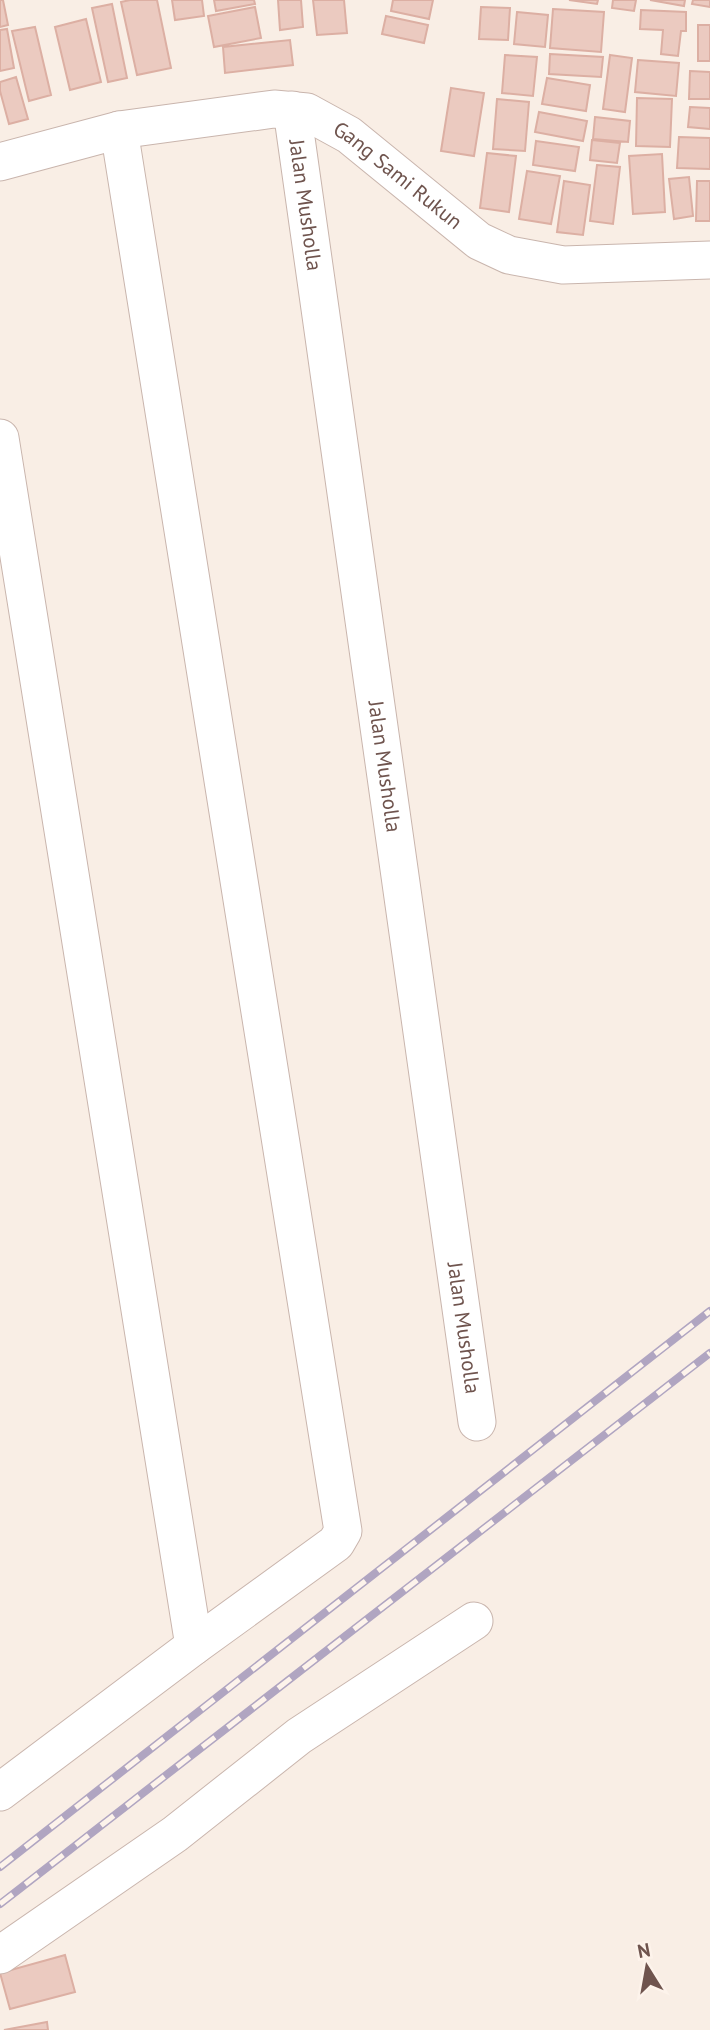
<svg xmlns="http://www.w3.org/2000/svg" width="710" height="2030" font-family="'PT Sans',sans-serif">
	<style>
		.building { fill: #ebcac0; stroke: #dcafa3; stroke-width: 2 }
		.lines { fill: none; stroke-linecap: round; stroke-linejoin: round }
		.minor-casing { stroke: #c9b5ad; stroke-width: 39 }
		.minor { stroke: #fff; stroke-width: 37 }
		.rail-casing { stroke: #b0a5c1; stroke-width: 8 }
		.rail { stroke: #fdf3eb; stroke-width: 5; stroke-dasharray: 16; stroke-linecap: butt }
		.labels { text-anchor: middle; stroke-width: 5; stroke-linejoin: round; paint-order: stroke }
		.street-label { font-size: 21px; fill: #6f544e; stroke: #fdf3eb }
	</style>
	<rect width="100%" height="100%" fill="#f9eee5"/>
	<path class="building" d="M0 0H3L8 25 0 27Z
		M130 0H157L171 68 137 75 121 2Z
		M172 0H202L204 16 175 20Z
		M214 0H254L255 4 216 11Z
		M278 0H301L303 27 280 30Z
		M313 0H344L347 33 317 35Z
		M393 0H433L429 19 391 11Z
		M569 0H598L597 4Z
		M613 0H636L634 11 612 8Z
		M650 0H685L684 6Z
		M693 0H710V7L692 4Z
		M112 4 127 78 108 82 92 8Z
		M255 7 261 38 214 47 208 16Z
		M481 7 510 8 508 40 479 39Z
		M553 9 604 12 601 52 550 48Z
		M641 10 686 12V31H681L678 56 661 54 663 30 640 29Z
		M517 12 548 15 545 47 514 44Z
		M386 16 428 25 424 43 382 34Z
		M86 19 101 82 70 90 55 27Z
		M698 25H710V61H698Z
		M35 27 51 95 29 101 12 31Z
		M7 29 14 68 0 71V30Z
		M290 40 293 65 225 73 223 47Z
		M550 54 603 57 601 77 549 74Z
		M505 55 537 57 533 96 502 93Z
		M610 55 632 58 625 112 603 109Z
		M638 60 679 63 676 96 635 92Z
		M690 71 710 72V99H689Z
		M16 77 28 119 9 124 0 91V82Z
		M547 78 590 85 586 111 542 104Z
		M451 88 484 93 474 156 441 151Z
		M637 98 672 99 670 147 636 146Z
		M497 99 529 102 525 151 493 149Z
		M690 107 710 108V129L688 127Z
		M539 112 587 121 583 141 535 132Z
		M595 117 630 121 628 142 593 139Z
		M679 137 710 138V169L677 168Z
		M592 140 620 143 617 163 590 160Z
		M536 141 579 147 575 171 533 165Z
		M487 153 516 156 509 212 480 208Z
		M662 154 665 212 633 214 629 156Z
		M597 165 620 167 613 224 590 221Z
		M527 171 560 176 551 224 519 219Z
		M689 177 693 216 674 219 669 179Z
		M564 181 590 185 583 235 557 232Z
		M697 181H710V221H696Z
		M65 1955 75 1992 10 2009 0 1973Z
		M47 2022 48 2030H4Z"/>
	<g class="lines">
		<g class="minor-casing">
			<g id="minor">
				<path id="s1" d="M292 110 477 1422"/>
				<path id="s2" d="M0 162 119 130 274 109 307 112 349 135 479 241 509 255 563 265 710 260"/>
				<path d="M0 438 194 1646"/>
				<path d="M0 1792 194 1646 336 1543 343 1531 119 130"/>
				<path d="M0 1955 175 1834 299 1736 474 1621"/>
			</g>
		</g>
		<use href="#minor" class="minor"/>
		<g class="rail-casing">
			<path id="rail" d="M0 1867 710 1311
				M0 1904 710 1353"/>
		</g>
		<use href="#rail" class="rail"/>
	</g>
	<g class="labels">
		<g class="street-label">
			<text dy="7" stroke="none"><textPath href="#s2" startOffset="424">Gang Sami Rukun</textPath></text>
			<text dy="7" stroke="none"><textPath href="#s1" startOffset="96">Jalan Musholla</textPath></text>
			<text dy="7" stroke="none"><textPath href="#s1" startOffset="663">Jalan Musholla</textPath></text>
			<text dy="7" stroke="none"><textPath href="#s1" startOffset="1230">Jalan Musholla</textPath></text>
		</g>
	</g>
	<g transform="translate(647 1967) rotate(349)" stroke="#fdf3eb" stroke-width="5" paint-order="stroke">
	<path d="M0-5L12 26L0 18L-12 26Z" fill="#6f544e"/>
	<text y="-10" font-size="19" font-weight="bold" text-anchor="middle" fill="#6f544e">N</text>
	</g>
</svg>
